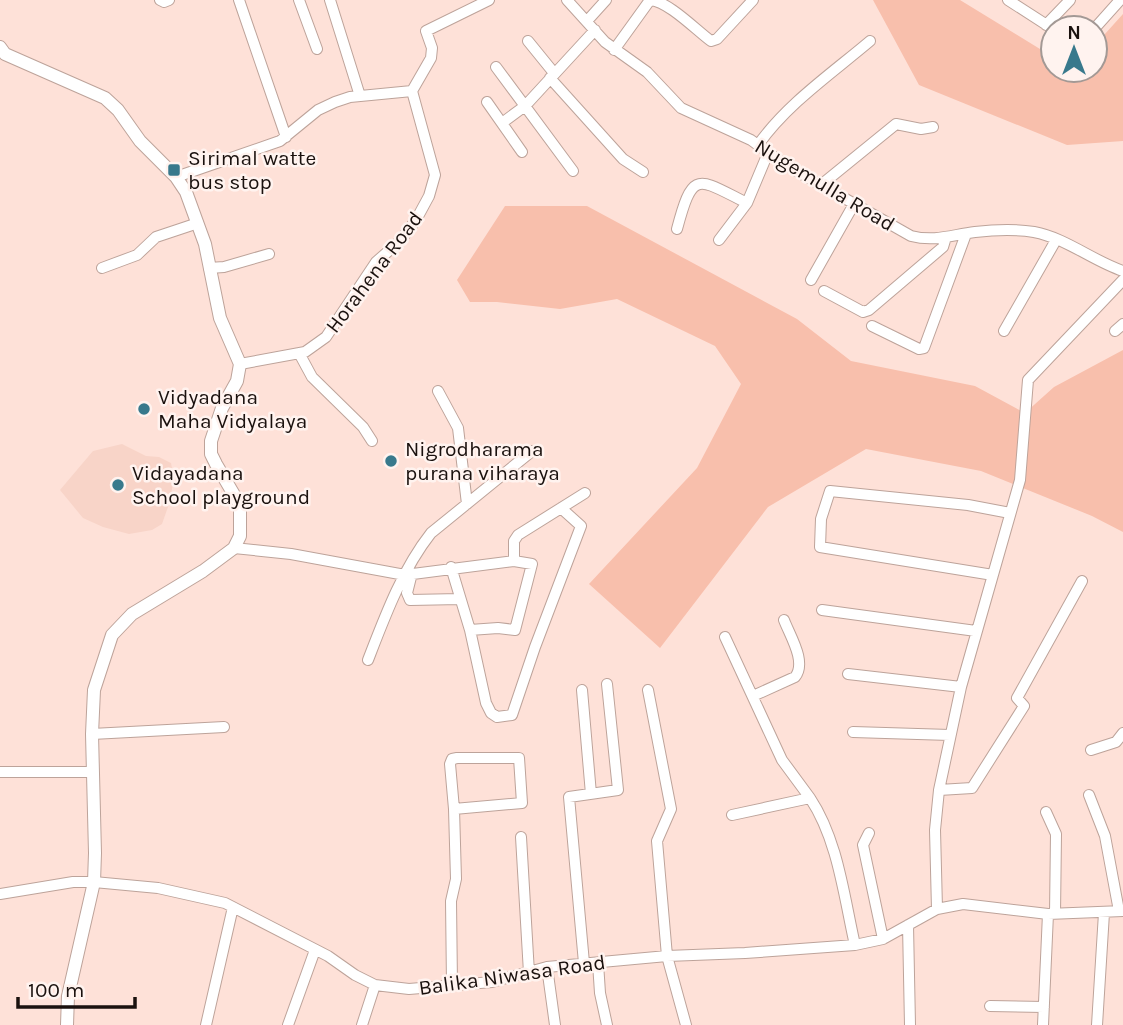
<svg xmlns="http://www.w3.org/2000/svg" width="1123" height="1025" font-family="Karla,sans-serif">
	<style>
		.built { fill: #f8d4c8 }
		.green { fill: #f8bfac }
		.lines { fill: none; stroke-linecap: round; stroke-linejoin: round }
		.minor-casing { stroke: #bda39a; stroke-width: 12 }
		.major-casing { stroke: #bda39a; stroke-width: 14 }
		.minor { stroke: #fff; stroke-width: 10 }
		.major { stroke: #fff; stroke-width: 12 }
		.poi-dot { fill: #38798c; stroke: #fff3ef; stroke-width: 2.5 }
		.labels { text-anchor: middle; stroke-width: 5; stroke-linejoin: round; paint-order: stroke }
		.poi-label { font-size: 21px; fill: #1a110e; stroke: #fff3ef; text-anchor: start }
		.street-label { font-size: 21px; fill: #1a110e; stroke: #fff3ef }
	</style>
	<rect width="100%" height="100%" fill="#fee1d8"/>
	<path class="built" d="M122 444 146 456 159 457 171 463 174 479 169 504 162 524 152 530 129 534 103 527 83 518 60 490 93 451Z"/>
	<path class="green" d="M873 0H960L1053 57V70H1095V45L1123 14V141L1067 145 919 85Z
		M505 206H587L797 319 851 361 975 386 1025 413 1054 387 1123 350V532L1092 516 981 471 866 449 768 507 660 648 589 584 697 468 741 384 715 346 617 299 560 309 497 302H470L457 280Z"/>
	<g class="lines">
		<g class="minor-casing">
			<path id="minor" d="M160 0 164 2 169 0
				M239 0 286 137
				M299 0 317 49
				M330 0 360 96
				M567 0 605 42 647 72 681 108 751 140 784 164 911 236C935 242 951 235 975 232 993 230 1015 229 1034 232 1066 238 1093 261 1123 271
				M1008 0 1053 29
				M587 21 606 0
				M1046 25 1070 0
				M1095 28 1120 0
				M528 41 554 73
				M614 50 650 0C668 1 696 30 711 41L717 39 753 0
				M496 67 573 171
				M550 78 623 159 643 172
				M487 102 522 152
				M502 123 525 106 595 30
				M758 145C787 104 831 74 870 41
				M176 177 280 141 318 110 335 102 350 97 412 91
				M821 185 896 124 921 129 933 127
				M677 229C693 169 697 178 747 203
				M719 240 747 203 768 153
				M102 268 137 255 156 237 198 223
				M209 268 224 267 269 254
				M811 280 854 204
				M824 291 863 312 869 310 943 247 946 237
				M872 326 919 349 924 348 966 234
				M1004 331 1056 240
				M1115 331 1123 324
				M299 353 312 377 363 427 372 441
				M240 364 305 352 326 337 376 262 400 241 416 220 429 196 435 175 412 91 431 58 432 48 426 31 489 0
				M438 391 458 428 467 504
				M234 548 291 554 405 575 514 561 532 564 515 630 498 628 470 630 451 567
				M514 561V541L518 535 585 493
				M412 573 407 593 410 600 460 599
				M993 575 820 547 821 519 830 491 968 505 1010 513
				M822 610 976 631
				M470 630 486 703 491 713 497 717 512 715 535 647 581 526 561 508
				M725 637 782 760 810 798
				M368 660C385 616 402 570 431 533L532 451
				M848 674 961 687
				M582 690 591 794
				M648 690 671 809 657 841 667 956 686 1025
				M753 696 795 677C807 662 790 636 784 620
				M853 732 950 735
				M92 734 224 727
				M1091 750 1116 742 1123 733
				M0 772H92
				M939 790 972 788 1024 706 1017 698 1082 581
				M1089 795 1105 836 1119 911
				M1046 812 1056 834 1055 914
				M732 815 810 798C838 840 844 897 855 945
				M869 833 863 845 883 939
				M521 837 529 973
				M0 894 73 882H94L158 888 225 903 328 956 355 975 375 985 409 989 492 982 547 967 667 956 745 953 855 945 883 939 937 909 963 904 1048 914 1123 911
				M937 909 935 830 939 790 961 687 1020 480 1028 380 1123 280
				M908 925 910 1025
				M584 963 569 797 618 790 607 684
				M598 963 600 993 607 1025
				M547 967 555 1025
				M452 985 451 901 456 879 454 809 450 764 452 759 457 758H519L522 803 454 809
				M990 1006 1044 1007
				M206 1025 233 907
				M288 1025 315 950
				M362 1025 375 985
				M1043 1025 1048 914
				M1097 1025 1104 913"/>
		</g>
		<g class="major-casing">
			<path id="major" d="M0 47 5 54 105 98 118 110 140 141 176 177 186 192 205 244 220 318 240 364 237 381 222 408 211 441V454L216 464 240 505V536L234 548 203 571 132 614 112 635 94 690 92 734 95 853 94 882 68 996 67 1025"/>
		</g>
		<use href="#minor" class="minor"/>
		<use href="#major" class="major"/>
	</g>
	<g class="poi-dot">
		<rect x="167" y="163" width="14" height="14" rx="3.5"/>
		<circle cx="144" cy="409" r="7"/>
		<circle cx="391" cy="461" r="7"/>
		<circle cx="118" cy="485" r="7"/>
	</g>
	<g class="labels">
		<g class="poi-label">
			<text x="188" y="165">Sirimal watte<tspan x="188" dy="24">bus stop</tspan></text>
			<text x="158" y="404">Vidyadana<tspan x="158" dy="24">Maha Vidyalaya</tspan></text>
			<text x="405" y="456">Nigrodharama<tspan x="405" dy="24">purana viharaya</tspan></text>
			<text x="132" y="480">Vidayadana<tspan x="132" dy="24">School playground</tspan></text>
		</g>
		<g class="street-label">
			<text transform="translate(825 185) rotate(31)" y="7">Nugemulla Road</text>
			<text transform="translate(374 272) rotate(-53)" y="7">Horahena Road</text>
			<text transform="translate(512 975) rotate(-8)" y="7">Balika Niwasa Road</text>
		</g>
	</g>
	<g transform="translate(1074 49)"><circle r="33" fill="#fff3ef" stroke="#a39995" stroke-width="2"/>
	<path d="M0-5L12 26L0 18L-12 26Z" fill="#38798c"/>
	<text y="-10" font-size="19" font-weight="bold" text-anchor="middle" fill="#1a110e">N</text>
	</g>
	<path d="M18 997v10h117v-10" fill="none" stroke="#1a110e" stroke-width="3.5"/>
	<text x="28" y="997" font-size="21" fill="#1a110e" stroke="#fff3ef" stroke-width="5" paint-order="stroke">100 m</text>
</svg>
